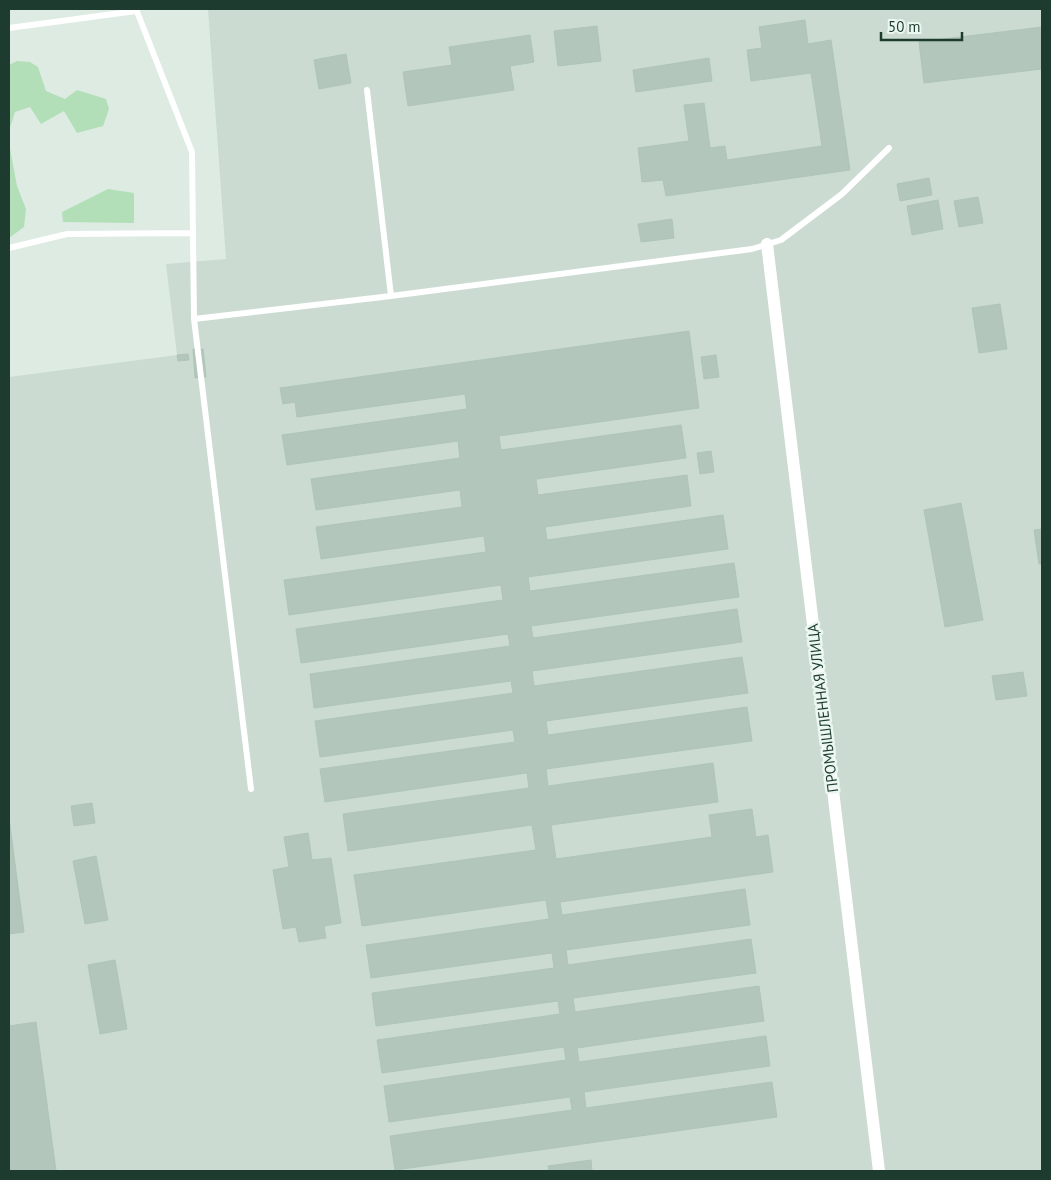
<svg xmlns="http://www.w3.org/2000/svg" width="1051" height="1180" font-family="'PT Sans',sans-serif">
	<style>
		.built { fill: #cbdbd1 }
		.green { fill: #b3dfb8 }
		.building { fill: #b2c6bb; stroke: #afc5b9 }
		.lines { fill: none; stroke-linecap: round; stroke-linejoin: round }
		.service { stroke: #fff; stroke-width: 6 }
		.minor { stroke: #fff; stroke-width: 12 }
		.labels { text-anchor: middle; stroke-width: 5; stroke-linejoin: round; paint-order: stroke }
		.street-label { font-size: 15px; fill: #1d3c2f; stroke: #edf7f1 }
	</style>
	<rect width="100%" height="100%" fill="#ddebe3"/>
	<path class="built" d="M208 9H1042V1171H9V377L177 355 166 264 226 259Z"/>
	<path class="green" d="M17 61 30 62 38 67 46 91 65 99 77 90 106 99 109 109 103 126 77 133 64 111 41 124 30 107 15 112 9 131V65Z
		M9 143 17 186 26 209 24 227 9 238Z
		M108 189 134 193V223L63 222 62 212Z"/>
	<path class="building" d="M805 20 808 44 831 40 850 170 666 196 663 180 642 182 638 148 689 141 684 105 704 103 710 148 725 146 727 160 822 146 811 73 751 81 747 50 762 48 759 27Z
		M597 26 601 61 558 66 554 31Z
		M1042 27V69L924 83 919 42Z
		M530 35 534 62 510 66 514 90 408 106 403 72 452 65 449 47Z
		M346 54 351 83 319 89 314 60Z
		M709 58 712 81 636 92 633 70Z
		M929 178 932 195 900 201 897 184Z
		M978 197 983 223 959 227 954 201Z
		M938 200 943 229 912 235 907 206Z
		M672 219 674 238 641 242 638 224Z
		M1000 304 1007 349 979 353 972 308Z
		M689 331 699 408 499 436 501 450 681 425 686 458 536 479 538 495 687 475 691 506 545 527 547 540 723 515 728 549 528 577 530 591 734 563 739 597 531 626 533 638 737 609 742 642 532 671 534 686 742 657 748 693 546 721 548 735 747 707 752 741 546 769 548 786 713 763 718 802 551 825 556 859 712 837 709 815 752 809 756 837 768 835 773 872 560 902 562 915 745 889 750 925 566 950 568 965 751 939 756 973 573 998 575 1012 759 986 764 1021 577 1048 579 1062 766 1036 770 1066 584 1092 586 1108 772 1082 777 1117 395 1170 390 1136 572 1110 570 1097 389 1122 384 1086 566 1060 564 1047 382 1073 377 1040 560 1014 558 1001 376 1026 372 993 554 968 552 953 371 978 366 945 549 919 546 900 362 926 354 875 536 850 532 825 348 851 343 814 529 788 527 773 325 802 320 769 515 742 513 730 320 757 315 721 513 693 511 681 314 708 310 674 510 646 508 634 301 663 296 629 503 600 501 585 289 615 284 580 486 552 484 536 321 559 316 527 462 507 460 490 316 510 311 479 460 458 458 441 287 465 282 435 467 409 465 394 297 417 295 402 283 404 280 388Z
		M193 349H203L206 377 195 378Z
		M188 354 189 360 178 361 177 355Z
		M716 355 719 377 704 379 701 357Z
		M711 451 714 472 700 474 697 453Z
		M961 503 983 620 945 627 924 510Z
		M1042 529V564H1039L1034 530Z
		M1023 672 1027 696 996 700 992 676Z
		M92 803 95 823 74 826 71 806Z
		M9 818 24 932 9 934Z
		M308 833 312 860 331 858 341 923 324 926 326 938 299 942 296 927 283 929 273 870 289 867 284 837Z
		M96 856 108 920 85 924 73 861Z
		M115 960 127 1029 100 1034 88 965Z
		M36 1022 56 1171H9V1026Z
		M591 1160 592 1171H549L548 1166Z"/>
	<g class="lines">
		<path class="service" d="M136 9 192 152 194 319 251 789
			M9 28 136 11
			M367 90 391 296
			M9 248 67 234 193 233
			M194 319 391 296 752 249 781 240 842 194 889 148"/>
		<path class="minor" d="M767 244 879 1171"/>
	</g>
	<g class="labels">
		<g class="street-label">
			<text transform="translate(823 708) rotate(-97)" y="5">ПРОМЫШЛЕННАЯ УЛИЦА</text>
		</g>
	</g>
	<rect width="1051" height="1180" fill="none" stroke="#1d3c2f" stroke-width="20"/>
	<path d="M881 32v8h81v-8" fill="none" stroke="#1d3c2f" stroke-width="2.5"/>
	<text x="888" y="32" font-size="15" fill="#1d3c2f" stroke="#edf7f1" stroke-width="4" paint-order="stroke">50 m</text>
</svg>
